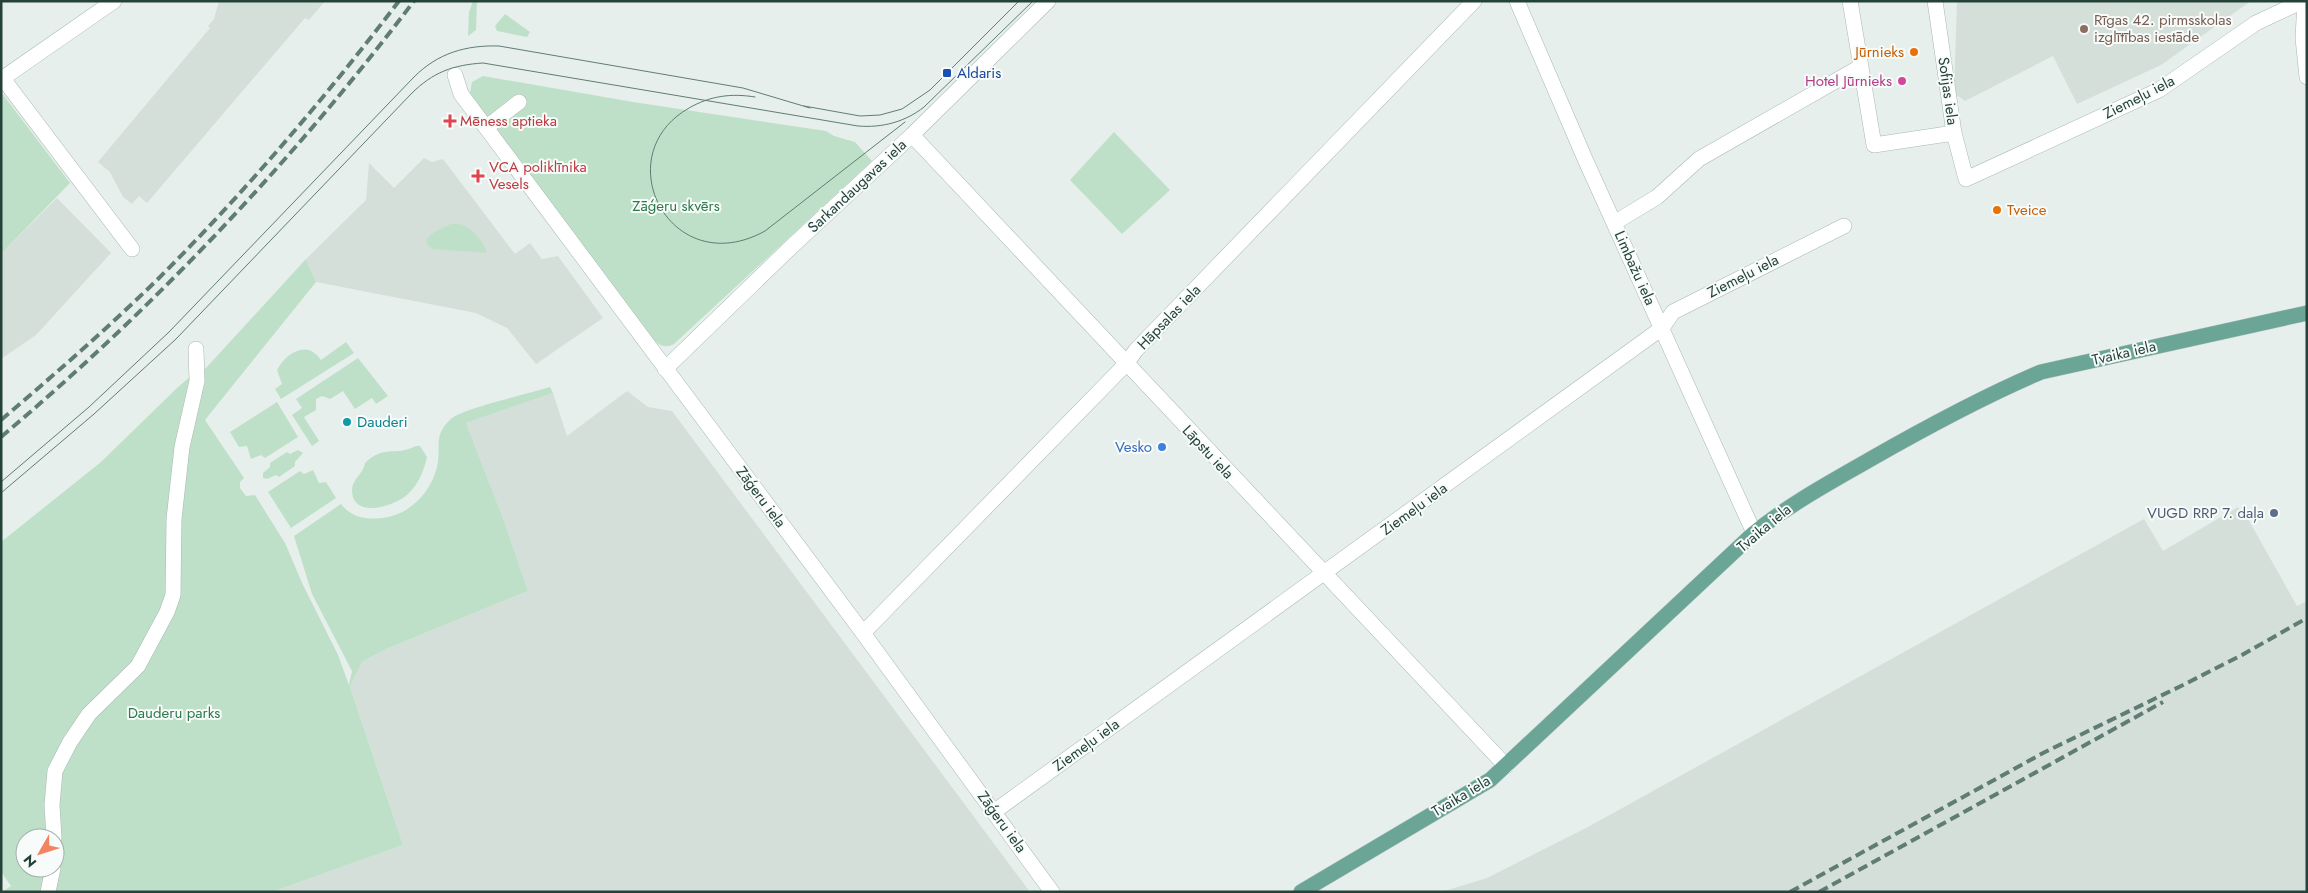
<svg xmlns="http://www.w3.org/2000/svg" width="2308" height="893" font-family="Jost,sans-serif">
	<style>
		.built { fill: #d4dfda }
		.green { fill: #bfe0c8; fill-rule: evenodd }
		.lines { fill: none; stroke-linecap: round; stroke-linejoin: round }
		.minor-casing { stroke: #a8b8b2; stroke-width: 16 }
		.major-casing { stroke: #c2cac8; stroke-width: 16 }
		.minor { stroke: #fff; stroke-width: 15 }
		.major { stroke: #6aa596; stroke-width: 15 }
		.tram { stroke: #5f7d75; stroke-width: 1 }
		.rail { stroke: #5f7d75; stroke-width: 4; stroke-dasharray: 10 5; stroke-linecap: butt }
		.education-dot { fill: #8d6e63; stroke: #f7fbf9; stroke-width: 2 }
		.food-dot { fill: #e8710a; stroke: #f7fbf9; stroke-width: 2 }
		.transit-dot { fill: #1a4fb4; stroke: #f7fbf9; stroke-width: 2 }
		.hotel-dot { fill: #d1479c; stroke: #f7fbf9; stroke-width: 2 }
		.health-dot { fill: #e0444e; stroke: #f7fbf9; stroke-width: 2 }
		.culture-dot { fill: #0f9aa8; stroke: #f7fbf9; stroke-width: 2 }
		.shop-dot { fill: #3f7fe0; stroke: #f7fbf9; stroke-width: 2 }
		.service-dot { fill: #5c6f8a; stroke: #f7fbf9; stroke-width: 2 }
		.labels { text-anchor: middle; stroke-width: 4; stroke-linejoin: round; paint-order: stroke }
		.education-label { font-size: 15px; fill: #785e54; stroke: #f7fbf9; text-anchor: start }
		.food-label { font-size: 15px; fill: #c56008; stroke: #f7fbf9; text-anchor: end }
		.transit-label { font-size: 15px; fill: #164399; stroke: #f7fbf9; text-anchor: start }
		.hotel-label { font-size: 15px; fill: #b23c85; stroke: #f7fbf9; text-anchor: end }
		.street-label { font-size: 15px; fill: #24423a; stroke: #f7fbf9 }
		.health-label { font-size: 15px; fill: #be3a42; stroke: #f7fbf9; text-anchor: start }
		.park-label { font-size: 15px; fill: #2d7a4b; stroke: #f7fbf9 }
		.culture-label { font-size: 15px; fill: #0d838f; stroke: #f7fbf9; text-anchor: start }
		.shop-label { font-size: 15px; fill: #366cbe; stroke: #f7fbf9; text-anchor: end }
		.service-label { font-size: 15px; fill: #4e5e75; stroke: #f7fbf9; text-anchor: end }
	</style>
	<rect width="100%" height="100%" fill="#e6efeb"/>
	<path class="built" d="M219 1H325L309 20 305 18 147 203 139 196 132 204 123 197 110 172 98 162 210 28 208 26 214 19Z
		M1957 1H2251L2161 65 2077 104 2053 56 1965 101 1954 93Z
		M424 158 432 162 443 159 515 254 530 243 542 259 558 256 603 318 536 364 507 328 476 313 316 282 306 259 366 200 369 163 394 188Z
		M57 198 111 253 36 335 1 359V254Z
		M627 391 648 407 672 411 1030 892H272L403 845 350 687 362 662 386 649 528 591 503 518 466 423 553 393 567 436Z
		M2238 507 2245 520 2248 519 2297 606 2307 601V892H1441L1487 878 1588 827 2144 519 2163 551Z"/>
	<path class="green" d="M473 1H477L476 30 468 36 469 12Z
		M505 14 530 32 527 37 497 31 495 26Z
		M483 76 633 102 826 131 834 136 855 142 872 161 674 344C664 349 658 345 651 337L470 93 472 82Z
		M1 92 70 183 1 254Z
		M1114 132 1170 190 1122 234 1070 180Z
		M451 224C467 221 483 239 487 253L433 249 428 246 426 240 433 233Z
		M306 259 316 282 205 420 244 478 240 482V488L246 496 255 495 285 543 303 585 338 655 349 685 352 671 312 594 294 536 341 504C351 517 365 520 382 518 409 515 430 494 437 467 442 445 432 436 452 418 465 408 531 393 550 387L553 393 466 423 503 518 528 591 386 649 362 662 350 687 403 845 272 892H2L11 886 1 872V542L101 462 177 388 198 370 205 369ZM25 838H55V868H25Z
		M346 342 354 353 281 399 275 389 282 384 277 370C286 353 307 339 321 360Z
		M358 358 388 396 376 404 372 398 355 409 343 391 330 399 322 396 316 399V410L304 417 319 441 312 446 292 415 302 408 296 399Z
		M277 402 298 437 265 458 261 455 251 459 247 446 239 447 230 432Z
		M416 446H420L427 457C424 470 419 484 408 494 396 506 352 520 352 490 352 479 364 473 365 463 385 444 394 457 416 446Z
		M298 450 303 453 295 462V466L279 477 276 475 267 479 263 478V473L270 467V463L287 452 290 454Z
		M313 470 319 483 326 482 336 498 291 528 268 492 300 471 304 474Z"/>
	<g class="lines">
		<g class="minor-casing">
			<path id="minor" d="M1517 1 1585 159 1754 533
				M1850 1 1874 145 1954 133
				M1935 1 1954 133 1966 179 2159 90 2256 23 2303 1
				M2305 1 2303 38 2307 77
				M455 75 461 94 863 633 1052 892
				M1 76 132 249
				M3 78 114 1
				M487 127 519 102
				M912 135 1506 766
				M1614 223 1657 197 1699 159 1860 67
				M665 369 789 249 912 135 1048 1
				M863 633 1126 364 1136 350 1474 1
				M995 811C1217 650 1440 490 1662 328L1673 312 1844 226
				M54 838 52 805 55 771 70 742 89 714 138 666 167 612 173 595 174 519 182 447 197 381 196 349
				M48 892 53 868"/>
		</g>
		<g class="major-casing">
			<path id="major" d="M1301 892 1490 780 1754 533C1790 504 1829 483 1869 460 1925 428 1982 397 2041 372L2307 313"/>
		</g>
		<use href="#minor" class="minor"/>
		<use href="#major" class="major"/>
		<path class="tram" d="M755 97C731 93 710 96 689 108 605 156 671 283 765 231L905 122
			M804 106 860 116 880 115 902 109 930 90 1019 1
			M1 482 89 407 169 332 414 77C438 53 466 45 499 46L743 88 810 108
			M1 493 94 414 176 339 411 94C433 72 453 65 483 63L858 126C882 128 905 122 924 107L1033 1"/>
		<path class="rail" d="M1 420C55 374 108 328 159 278 245 192 325 98 399 1
			M1 437C155 307 292 162 414 1
			M1790 892 2045 752 2181 686 2242 655 2307 618
			M1819 892 2163 702"/>
	</g>
	<circle class="education-dot" cx="2084" cy="29" r="5"/>
	<g class="food-dot">
		<circle cx="1914" cy="52" r="5"/>
		<circle cx="1997" cy="210" r="5"/>
	</g>
	<rect class="transit-dot" x="942" y="68" width="10" height="10" rx="2.5"/>
	<circle class="hotel-dot" cx="1902" cy="81" r="5"/>
	<g class="health-dot">
		<path d="M447.5 113.5h5v5h5v5h-5v5h-5v-5h-5v-5h5z"/>
		<path d="M475.5 168.5h5v5h5v5h-5v5h-5v-5h-5v-5h5z"/>
	</g>
	<circle class="culture-dot" cx="347" cy="422" r="5"/>
	<circle class="shop-dot" cx="1162" cy="447" r="5"/>
	<circle class="service-dot" cx="2274" cy="513" r="5"/>
	<g class="labels">
		<g class="education-label">
			<text x="2094" y="25">Rīgas 42. pirmsskolas<tspan x="2094" dy="17">izglītības iestāde</tspan></text>
		</g>
		<g class="food-label">
			<text x="1904" y="57">Jūrnieks</text>
			<text x="2007" y="215" text-anchor="start">Tveice</text>
		</g>
		<g class="transit-label">
			<text x="957" y="78">Aldaris</text>
		</g>
		<g class="hotel-label">
			<text x="1892" y="86">Hotel Jūrnieks</text>
		</g>
		<g class="street-label">
			<text transform="translate(1948 91) rotate(82)" y="5">Sofijas iela</text>
			<text transform="translate(2139 97) rotate(-27)" y="5">Ziemeļu iela</text>
			<text transform="translate(857 186) rotate(-43)" y="5">Sarkandaugavas iela</text>
			<text transform="translate(1635 268) rotate(66)" y="5">Limbažu iela</text>
			<text transform="translate(1743 276) rotate(-27)" y="5">Ziemeļu iela</text>
			<text transform="translate(1169 317) rotate(-46)" y="5">Hāpsalas iela</text>
			<text transform="translate(2124 353) rotate(-13)" y="5">Tvaika iela</text>
			<text transform="translate(1208 452) rotate(47)" y="5">Lāpstu iela</text>
			<text transform="translate(761 497) rotate(53)" y="5">Zāģeru iela</text>
			<text transform="translate(1414 509) rotate(-36)" y="5">Ziemeļu iela</text>
			<text transform="translate(1764 528) rotate(-40)" y="5">Tvaika iela</text>
			<text transform="translate(1086 745) rotate(-36)" y="5">Ziemeļu iela</text>
			<text transform="translate(1461 796) rotate(-31)" y="5">Tvaika iela</text>
			<text transform="translate(1002 822) rotate(54)" y="5">Zāģeru iela</text>
		</g>
		<g class="health-label">
			<text x="460" y="126">Mēness aptieka</text>
			<text x="489" y="172">VCA poliklīnika<tspan x="489" dy="17">Vesels</tspan></text>
		</g>
		<g class="park-label">
			<text x="676" y="211">Zāģeru skvērs</text>
			<text x="174" y="718">Dauderu parks</text>
		</g>
		<g class="culture-label">
			<text x="357" y="427">Dauderi</text>
		</g>
		<g class="shop-label">
			<text x="1152" y="452">Vesko</text>
		</g>
		<g class="service-label">
			<text x="2264" y="518">VUGD RRP 7. daļa</text>
		</g>
	</g>
	<rect width="2308" height="893" fill="none" stroke="#24423a" stroke-width="5"/>
	<g transform="translate(40 853) rotate(231)"><circle r="24" fill="#f7fbf9" stroke="#a3b1ad"/>
	<path d="M0-4L9 19L0 12L-9 19Z" fill="#f4845f"/>
	<text y="-8" font-size="14" font-weight="bold" text-anchor="middle" fill="#24423a">N</text>
	</g>
</svg>
